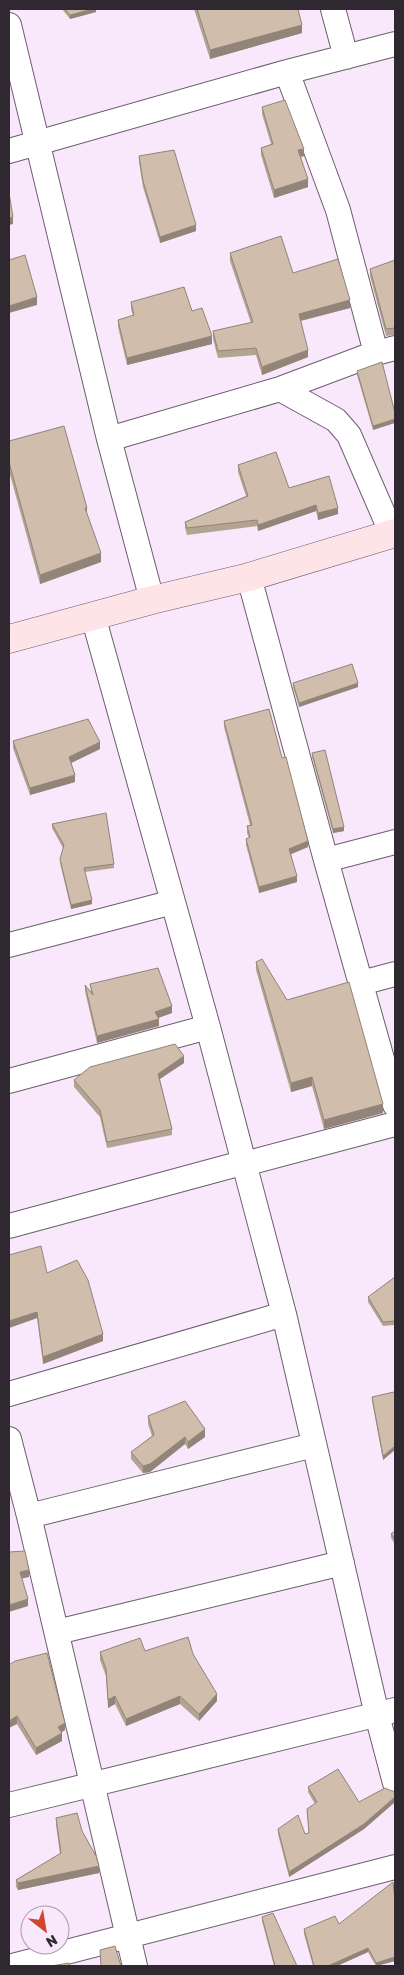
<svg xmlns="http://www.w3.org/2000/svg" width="404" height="1975" font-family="Rubik,sans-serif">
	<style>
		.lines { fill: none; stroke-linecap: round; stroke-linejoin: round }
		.street-casing { stroke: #6c5d6e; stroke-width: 26 }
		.secondary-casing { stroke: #6c5d6e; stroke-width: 29 }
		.street { stroke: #fff; stroke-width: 24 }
		.secondary { stroke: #fee3e7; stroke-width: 28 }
		.wall { fill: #b3a393 }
		.shaded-wall { fill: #928478 }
		.building { fill: #d0bdab; stroke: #928478 }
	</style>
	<rect width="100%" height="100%" fill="#f9e7fb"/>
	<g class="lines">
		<g class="street-casing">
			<path id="street" d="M333 9 346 57
				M9 25 109 439 152 600
				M287 72 338 210 376 353
				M9 151 287 72 395 44
				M280 389 336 420 349 435 392 534
				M109 439 280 389 376 353 395 348
				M249 577 326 860 395 1105
				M93 616 208 1027 284 1314 377 1715 395 1783
				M326 860 395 842
				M9 945 173 902
				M361 983 395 974
				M9 1081 208 1027
				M9 1226 242 1163 244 1164 395 1124
				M9 1394 284 1314
				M9 1439 29 1516 135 1966
				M29 1516 314 1445
				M57 1632 342 1563
				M9 1805 395 1710
				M12 1966 395 1867"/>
		</g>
		<g class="secondary-casing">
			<path id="secondary" d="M9 639 152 600 249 577 395 533"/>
		</g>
		<use href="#street" class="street"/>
		<use href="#secondary" class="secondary"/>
	</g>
	<path class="wall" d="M62 9H96V12L70 19Z
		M194 9H298L302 33 210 59Z
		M262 107 304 156 301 157 308 187 274 198 261 155V148L271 144 262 114Z
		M139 156 196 231 160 243 143 187 139 162Z
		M394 209H395V221L394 216Z
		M230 253 293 273 350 308 301 321 308 357 262 375 256 355 218 358 213 339V331L251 323 230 261Z
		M395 260V335L386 336 370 276V269Z
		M131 302 192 311 212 344 127 365 118 327V320L133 316 131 309Z
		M382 362 373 430 357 375V371Z
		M9 441 87 516 101 562 40 584 9 471Z
		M238 465 289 488 338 514 318 520 316 511 258 531 257 526 187 535 185 528V522L246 496 238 472Z
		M293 683 358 687 299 707 293 687Z
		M224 721 282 758 308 847 291 854 297 882 259 893 246 845V839L249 838 247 833V826L250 825 224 727Z
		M13 741 100 749 71 763 75 782 30 795 13 748Z
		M312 753 344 831 333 833 312 757Z
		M52 824 114 864V868L85 872 92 904 71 909 60 863V859L63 848 52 828Z
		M256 962 287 1000 383 1113 324 1129 312 1086 291 1092 256 970Z
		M90 984 172 1013 158 1018 159 1026 97 1043 85 991V985L91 992Z
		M184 1063 160 1079 172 1129V1135L107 1148 100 1117 74 1087V1080Z
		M47 1273 103 1341 43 1364 37 1318 9 1328Z
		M395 1277V1325L383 1326 368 1302V1297Z
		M394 1392 383 1460 372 1401V1397Z
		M148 1416 205 1437 188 1449 185 1444 150 1472 143 1473 131 1459V1452L152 1436 148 1424Z
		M395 1531V1544L391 1538V1534Z
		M145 1651 193 1654 217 1701 199 1721 180 1704 126 1726 115 1704 108 1708 106 1676 100 1660V1652Z
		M9 1665 65 1730 62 1732V1741L36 1755 17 1724Z
		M308 1787 359 1802 392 1791H395V1802L364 1829 289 1877 278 1834V1829L305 1834H309L307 1809 315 1804 308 1792Z
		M56 1818 82 1831 99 1873 18 1890 16 1887V1880L60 1854 56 1825Z
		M395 1900V1961L376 1966 368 1952 337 1966H313L304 1934V1929L339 1924Z
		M262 1917 297 1966H274L262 1921Z"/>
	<path class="shaded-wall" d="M93 9H96V12L70 19V15Z
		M302 25V33L210 59V50Z
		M304 149V156L298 157V150Z
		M308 179V187L274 198V190Z
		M13 217V224L9 225V218Z
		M196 225V231L160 243V237Z
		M37 297V305L9 313V306Z
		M350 300V308L299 321V314Z
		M212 336V344L127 365V358Z
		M308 350V357L262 375V367Z
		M395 419V423L373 430V426Z
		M316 505V511L258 531V525Z
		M85 508H87V517Z
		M338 508V514L318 520V513Z
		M101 553V562L40 584V575Z
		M358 683V687L299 707V703Z
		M100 742V749L69 764V757Z
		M75 775V782L30 795V788Z
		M344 827V831L333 833V829Z
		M308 841V847L289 855V849Z
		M297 876V882L259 893V887Z
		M92 900V904L71 909V905Z
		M172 1006V1013L155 1019V1012Z
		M159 1019V1026L97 1043V1036Z
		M184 1056V1063L158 1080V1074Z
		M312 1077V1086L291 1092V1083Z
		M383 1104V1113L324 1129V1120Z
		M37 1312V1318L9 1328V1321Z
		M103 1334V1341L43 1364V1357Z
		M205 1429V1437L188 1449V1442Z
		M185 1437V1444L150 1472 143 1473V1466Z
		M395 1446V1450L383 1460V1456Z
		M29 1570V1577L20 1579V1572Z
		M28 1599V1606L9 1612V1605Z
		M217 1694V1701L199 1721V1714Z
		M115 1696V1704L108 1708V1700Z
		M180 1696V1704L126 1726V1719Z
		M17 1716V1724L9 1728V1721Z
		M65 1723V1730L58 1734V1727Z
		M62 1733V1741L36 1755V1748Z
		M395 1797V1802L364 1829 289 1877V1872Z
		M99 1866V1873L18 1890V1883Z
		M368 1948V1952L337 1966H328Z
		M395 1957V1961L376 1966V1963Z"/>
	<path class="building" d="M65 9H93L70 15Z
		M197 9H298L302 25 210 50Z
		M285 100 304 149 298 150 308 179 274 190 261 148 273 144 262 107Z
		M174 150 196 225 160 237 143 181 139 156Z
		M9 193 13 217 9 218Z
		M281 236 293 273 338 259 350 300 299 314 308 350 262 367 256 348 218 351 213 331 253 322 230 253Z
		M25 255 37 297 9 306V260Z
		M395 260V328L386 329 370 269Z
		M184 287 192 311 202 308 212 336 127 358 118 320 134 315 131 302Z
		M382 362 395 413V419L373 426 357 371Z
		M64 426 87 508H85L101 553 40 575 9 462V441Z
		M276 452 289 488 329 476 338 508 318 513 316 505 258 525 257 520 187 528 185 522 248 496 238 465Z
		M352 664 358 683 299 703 293 683Z
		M269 709 282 758 286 757 308 841 289 849 297 876 259 887 246 839 250 837 247 826 252 825 224 721Z
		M88 719 100 742 69 757 75 775 30 788 13 741Z
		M325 750 344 827 333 829 312 753Z
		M106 813 114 864 84 868 92 900 71 905 60 859 64 845 52 824Z
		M262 959 287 1000 349 982 383 1104 324 1120 312 1077 291 1083 256 962Z
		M158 968 172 1006 155 1012 159 1019 97 1036 85 985 93 995 90 984Z
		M175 1044 184 1056 158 1074 172 1129 107 1142 100 1110 74 1080 90 1067Z
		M41 1246 47 1273 77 1260 88 1280 103 1334 43 1357 37 1312 9 1321V1255Z
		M395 1277V1321L383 1322 368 1297Z
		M394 1392 395 1393V1446L383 1456 372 1397Z
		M185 1401 205 1429 188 1442 185 1437 150 1464 143 1466 131 1452 154 1435 148 1416Z
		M395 1531V1539L391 1534Z
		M25 1551 29 1570 20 1572 28 1599 9 1605V1552Z
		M188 1637 193 1654 217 1694 199 1714 180 1696 126 1719 115 1696 108 1700 106 1669 100 1652 140 1638 145 1651Z
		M47 1653 65 1723 58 1727 62 1733 36 1748 17 1716 9 1721V1665L15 1661Z
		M338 1769 359 1802 385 1788 392 1791H395V1797L364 1824 289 1872 278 1829 298 1815 305 1834 309 1833 307 1809 317 1802 308 1787Z
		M77 1813 82 1831 96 1856 99 1866 18 1883 16 1880 61 1853 56 1818Z
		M393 1882 395 1900V1957L376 1963 368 1948 328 1966H314L304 1929 335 1916 339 1924Z
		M273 1913 297 1966H275L262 1917Z
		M115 1946 121 1966H101L100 1950Z
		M69 1963V1966H51Z"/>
	<rect width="404" height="1975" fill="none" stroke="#2f2830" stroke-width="20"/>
	<g transform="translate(45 1930) rotate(149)"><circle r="24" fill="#f9e7fb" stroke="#a89baa"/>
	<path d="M0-4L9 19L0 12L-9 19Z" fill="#d0452d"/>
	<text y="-8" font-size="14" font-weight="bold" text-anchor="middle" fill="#2f2830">N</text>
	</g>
</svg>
